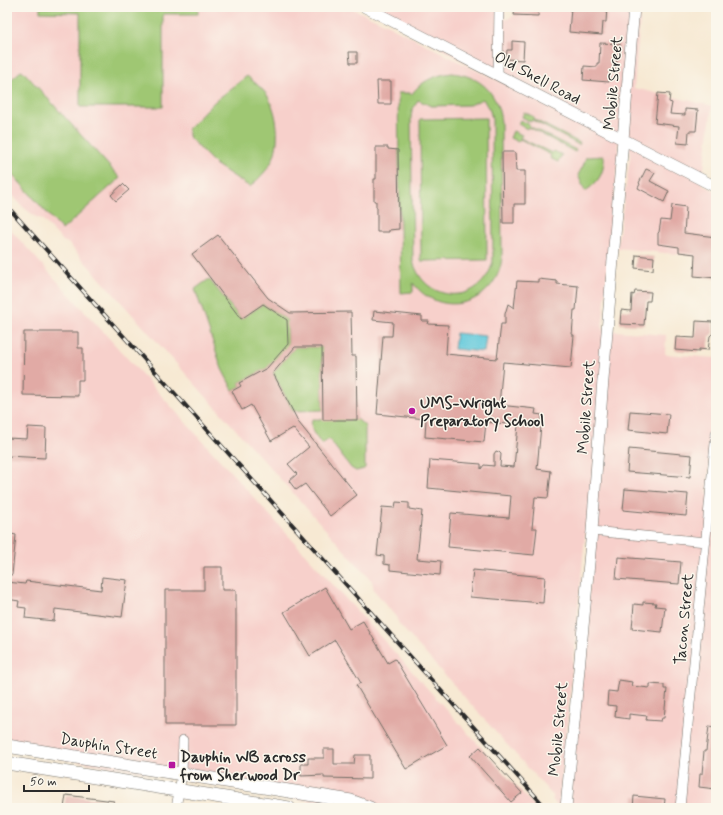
<svg xmlns="http://www.w3.org/2000/svg" width="723" height="815" font-family="Mynerve,sans-serif">
	<style>
		.built { fill: #f7d0cb }
		.green { fill: #9fc773; stroke: #65794f; fill-rule: evenodd }
		.water { fill: #5fc8da; stroke: #457a82 }
		.building { fill: #e1aaa5 }
		.lines { fill: none; stroke-linecap: round; stroke-linejoin: round }
		.minor-casing { stroke: #726e66; stroke-width: 10 }
		.tertiary-casing { stroke: #726e66; stroke-width: 12 }
		.secondary-casing { stroke: #726e66; stroke-width: 14 }
		.minor { stroke: #fff; stroke-width: 9 }
		.tertiary { stroke: #fff; stroke-width: 11 }
		.secondary { stroke: #fff; stroke-width: 13 }
		.rail-casing { stroke: #2b2b2b; stroke-width: 4 }
		.rail { stroke: #fbf7ec; stroke-width: 2.5; stroke-dasharray: 8; stroke-linecap: butt }
		.poi-dot { fill: #b5179e; stroke: #fbf7ec; stroke-width: 1.5 }
		.labels { text-anchor: middle; stroke-width: 3; stroke-linejoin: round; paint-order: stroke }
		.street-label { font-size: 16px; fill: #2b2b2b; stroke: #fbf7ec }
		.poi-label { font-size: 16px; font-weight: bold; fill: #2b2b2b; stroke: #fbf7ec; text-anchor: start }
	</style>
	<rect width="100%" height="100%" fill="#fbf7ec"/>
	<filter id="ink" filterUnits="userSpaceOnUse"><feTurbulence type="fractalNoise" baseFrequency=".025" numOctaves="2"/><feDisplacementMap in="SourceGraphic" scale="8" xChannelSelector="R" yChannelSelector="G"/><feConvolveMatrix kernelMatrix="1 2 1 2 8 2 1 2 1" color-interpolation-filters="sRGB"/></filter>
	<filter id="wash" filterUnits="userSpaceOnUse"><feTurbulence type="fractalNoise" baseFrequency=".012" numOctaves="4" result="noise"/><feDisplacementMap in="SourceGraphic" scale="16" xChannelSelector="R" yChannelSelector="G"/><feGaussianBlur stdDeviation="0.9" result="paint"/><feColorMatrix in="noise" values="0 0 0 0 0 0 0 0 0 0 0 0 0 0 0 0 0 1.4 0 .05"/><feComposite in="paint" operator="in"/></filter>
	<g filter="url(#wash)">
		<rect width="100%" height="100%" fill="#f7e9d3"/>
		<path class="built" d="M7 7H349L386 24 510 88 368 7H505V20L533 7H641L634 88 712 106 702 184 716 192V258L617 248 631 151 617 143 619 149 602 330 666 335 665 354 716 358V376L707 493 716 494V808H569L595 526 586 525 559 808 552 799 554 797 399 624 396 617 374 590 372 581 68 243 63 241 42 219 36 217 23 207 7 189Z
			M7 226 536 808H351L7 749Z"/>
		<path class="green" d="M40 7H198V14H163V107H80V13L40 12Z
			M22 70 120 178 62 230 7 168V83Z
			M452 73C481 76 498 93 501 122L502 257C498 304 441 321 413 283V292L401 293 398 93H410L411 95C421 81 435 75 452 73ZM483 99 490 111 492 119 493 261C482 306 425 305 413 261L411 117 412 111 418 100 431 106 470 105Z
			M247 76C254 82 262 88 267 95 278 113 281 142 272 161 267 171 258 179 250 187L215 164 188 136V129L214 102Z
			M524 112 534 117 533 119 580 143 579 145 532 120 531 122 522 117Z
			M486 118 487 260 421 261 420 119Z
			M520 120 529 124V126L576 150 575 152 528 127 527 129 518 124Z
			M513 131 522 135 520 138 552 153 554 151 562 155 558 162 550 158 551 155 520 139 518 142 510 138Z
			M604 156C605 171 599 183 585 191L578 175 583 166 586 157Z
			M209 279 241 319 263 304 287 320 288 345 267 368 239 383 241 386 233 390 222 369 195 289Z
			M295 347H322L323 410 293 411 273 373Z
			M312 419 357 420V419L365 426V468L364 469 356 471 351 468 329 439 322 444C316 437 309 430 312 419Z"/>
		<path class="water" d="M456 333 486 336 484 352 454 349Z"/>
		<g id="blocks">
			<path class="building" d="M515 7H539L538 16 514 15Z
				M588 7H607L606 22H603L602 35 569 32 571 8 588 9Z
				M512 41 524 42 523 60 506 59 507 50H512Z
				M600 43 620 44 619 59 617 58 616 72H610L609 82 583 80 584 66 597 67V63H599Z
				M349 52H357V63H350Z
				M377 81H391V104H378Z
				M658 93 670 94 669 102 672 103 670 114 685 115V109L698 110 696 131H689L688 144 677 143 679 126 655 123Z
				M376 147H388V149L398 150 399 229 389 230V232H377V207H376V201H374V179H376Z
				M502 152H515L516 171H525V204H514V223H503Z
				M646 169 655 173 650 181 669 191 664 202 638 188 640 184 639 183Z
				M123 184 129 190 116 201 111 195Z
				M672 205 686 207 684 233 716 237V278L694 276 695 254 679 252V247L658 244V233L659 232 661 220 670 221Z
				M218 235 268 298 290 313 351 312 352 356H356L357 420H323L322 347H295L273 373 299 423 357 495 330 516 305 484 296 490 289 481 297 474 288 464 309 447 293 428 271 441 251 405 242 410 232 391 241 386 239 383 267 368 288 344 287 320 263 304 241 319 192 254Z
				M636 255 654 257 653 270 635 268Z
				M538 279 557 281V284L578 286 576 310H574L572 335H574L571 368 503 362 499 405 536 409 535 414 542 415 537 469 551 471 548 498 535 497 532 528H537L534 555 448 547 451 513 509 518 511 496 428 488 430 460 481 464V469L484 465 494 466V454L496 451 499 452 501 454 500 466 514 467 518 425 486 422 484 442 425 437 426 419 377 414 383 336H392L393 322 373 320 374 311 422 316V321H429L428 324 448 325 446 354 497 359 501 324H505V314L508 304 514 308 517 281 538 282Z
				M635 291 651 292 650 301H646L644 325 620 324 621 310 631 311 632 294 634 295Z
				M696 321 713 322V333L710 336 708 350 699 349V352L675 350 676 337 695 338Z
				M24 332H78V348H83V380H78V396L23 395Z
				M630 411 669 414 667 434 628 430Z
				M28 427 46 428 45 458 7 456V438L27 439Z
				M629 449 692 455 690 477 627 472Z
				M625 489 688 494 686 516 623 510Z
				M396 502 409 503V509L422 511 417 559 441 561 440 575 390 570V565L384 564V556L377 555 382 507 395 508Z
				M7 533 16 535 12 575 7 574Z
				M618 557 681 562 679 584 616 579Z
				M204 567H222V590H236V725H165V590H204Z
				M473 570 545 577 543 603 470 597Z
				M102 577 127 580 122 617 55 609 54 621 25 618 26 608 18 607 19 601 7 599V582L25 584 26 581 101 590Z
				M325 587 349 629 363 621 388 663 395 659 447 745 406 769 356 685 361 683 335 640 310 656 284 612Z
				M643 602 656 603 655 606 665 607 662 632 632 629 634 604 643 605Z
				M619 680 632 682 631 686 650 688V684L664 685V689H667L664 718H662L661 721 646 720 647 716 629 714V719L615 717 616 706 607 705 608 691 617 692Z
				M709 726 716 727V789L699 787 700 774H702L704 751H706Z
				M480 747 522 793 511 802 470 756Z
				M324 749H334V764H354L355 755H370V779L324 778V775L301 776V764H308V758H324Z
				M66 795 114 801 113 808H64Z
				M634 796 665 799 664 808H633Z"/>
		</g>
	</g>
	<g filter="url(#ink)">
		<use href="#blocks" fill-opacity="0" stroke="#726e66" stroke-width="1"/>
		<g class="lines">
			<g class="minor-casing">
				<path id="minor" d="M498 74 499 7
					M592 531 706 542
					M176 808 182 774 183 740
					M680 808 716 433"/>
			</g>
			<g class="tertiary-casing">
				<path id="tertiary" d="M365 7 716 187
					M566 808 592 531 602 392 634 7"/>
			</g>
			<g class="secondary-casing">
				<path id="secondary" d="M7 746 351 801 370 808
					M7 763 289 808"/>
			</g>
			<use href="#minor" class="minor"/>
			<use href="#tertiary" class="tertiary"/>
			<use href="#secondary" class="secondary"/>
			<g class="rail-casing">
				<path id="rail" d="M7 206 546 808"/>
			</g>
			<use href="#rail" class="rail"/>
		</g>
	</g>
	<g class="poi-dot">
		<circle cx="412" cy="411" r="4"/>
		<rect x="168" y="761" width="8" height="8" rx="2"/>
	</g>
	<g class="labels">
		<g class="street-label">
			<text transform="translate(538 77) rotate(28)" y="6">Old Shell Road</text>
			<text transform="translate(612 83) rotate(-85)" y="6">Mobile Street</text>
			<text transform="translate(585 407) rotate(-86)" y="6">Mobile Street</text>
			<text transform="translate(683 619) rotate(-85)" y="6">Tacon Street</text>
			<text transform="translate(557 729) rotate(-85)" y="6">Mobile Street</text>
			<text transform="translate(109 745) rotate(9)" y="6">Dauphin Street</text>
		</g>
		<g class="poi-label">
			<text x="420" y="408">UMS-Wright<tspan x="420" dy="18">Preparatory School</tspan></text>
			<text x="180" y="762">Dauphin WB across<tspan x="180" dy="18">from Sherwood Dr</tspan></text>
		</g>
	</g>
	<rect width="723" height="815" fill="none" stroke="#fbf7ec" stroke-width="24"/>
	<path d="M24 785v6h65v-6" fill="none" stroke="#2b2b2b" stroke-width="2"/>
	<text x="30" y="785" font-size="12" fill="#2b2b2b" stroke="#fbf7ec" stroke-width="3" paint-order="stroke">50 m</text>
</svg>
